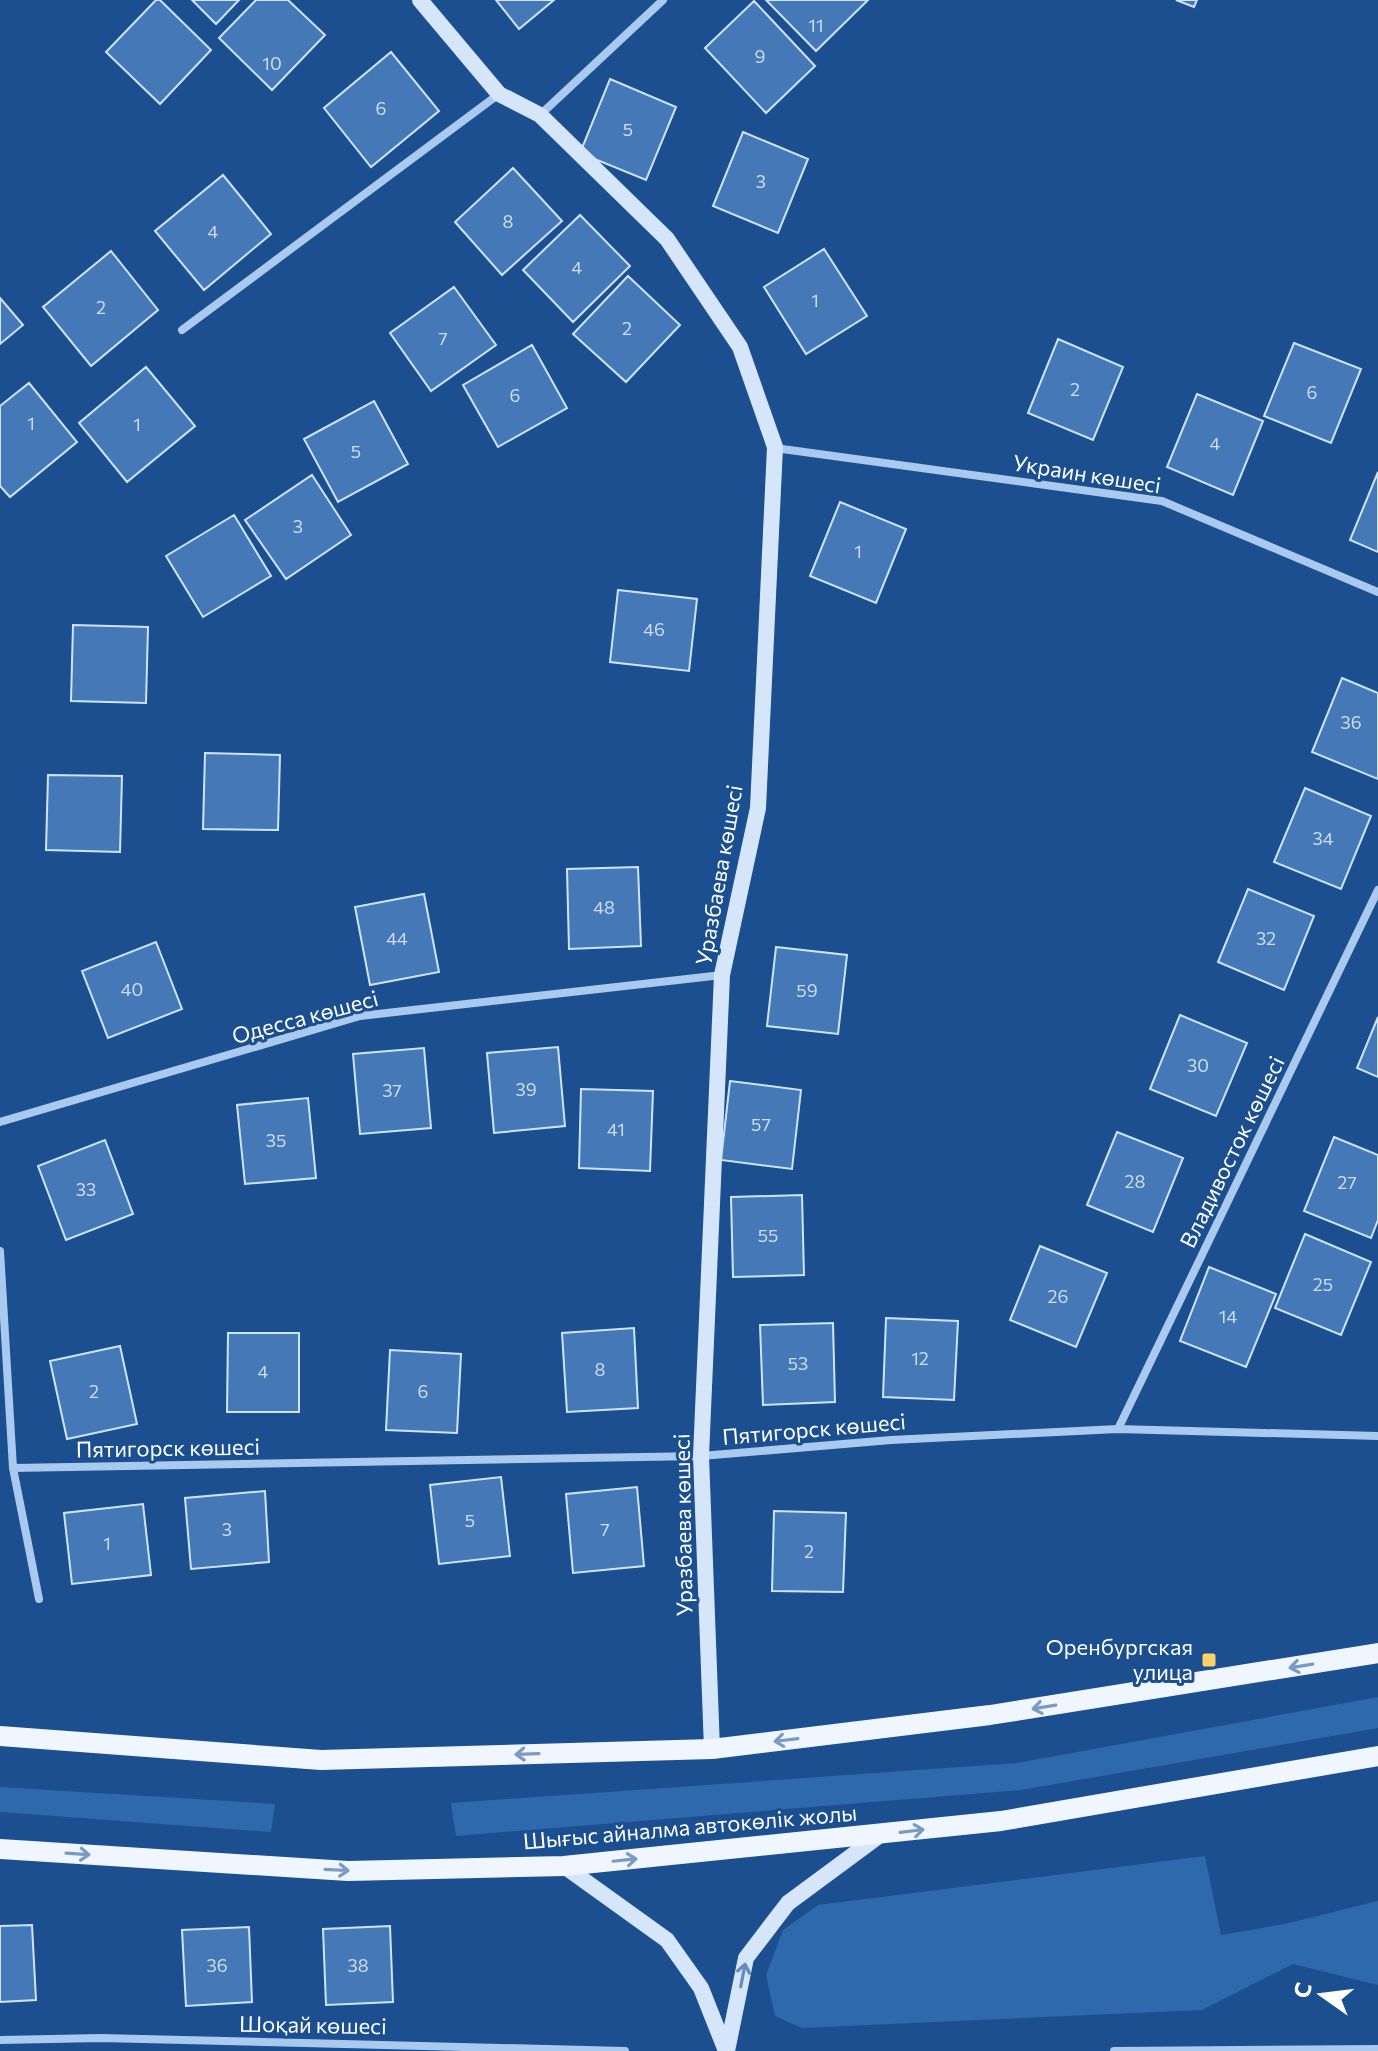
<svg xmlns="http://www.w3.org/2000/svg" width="1378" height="2051" font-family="Commissioner,sans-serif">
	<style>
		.green { fill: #2e69ad }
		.building { fill: #4478b7; stroke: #cfe3fa; stroke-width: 2 }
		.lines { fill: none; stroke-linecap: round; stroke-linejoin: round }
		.street { stroke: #a9c9ee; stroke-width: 8 }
		.secondary { stroke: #d6e6fa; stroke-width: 16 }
		.primary { stroke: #f0f6ff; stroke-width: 20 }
		.oneway { stroke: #7b9ac1 }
		.oneway2 { stroke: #668bba }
		.poi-dot { fill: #ffd166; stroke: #1b4f8f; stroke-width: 3 }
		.labels { text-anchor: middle; stroke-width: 6; stroke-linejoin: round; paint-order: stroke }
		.number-label { font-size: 18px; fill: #d0dded }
		.street-label { font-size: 22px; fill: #fff; stroke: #1b4f8f }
		.poi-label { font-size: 22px; fill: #fff; stroke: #1b4f8f; text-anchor: end }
	</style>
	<rect width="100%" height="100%" fill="#1b4f8f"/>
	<path class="green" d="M1378 1697V1728L1021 1790 456 1836 451 1803 1017 1763Z
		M0 1787 275 1804 271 1832 0 1812Z
		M1205 1856 1221 1935 1285 1924 1378 1901V1985L1293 1964 1202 2010 802 2028 775 2016 766 1975 783 1930 818 1905Z"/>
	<path class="building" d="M156 0H160L211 50 160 104 106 52Z
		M192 0H239L216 24Z
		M256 0H288L325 35 272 90 219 38Z
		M496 0H554L519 29Z
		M766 0H868L816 51Z
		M1176 0H1197L1194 7Z
		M754 1 815 66 766 113 705 48Z
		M391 52 439 111 371 167 324 108Z
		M610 79 676 107 646 180 580 153Z
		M743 132 808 159 778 233 713 206Z
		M513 168 562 221 502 275 455 222Z
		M223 175 271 234 204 290 155 231Z
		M580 215 630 266 573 322 523 270Z
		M824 249 867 316 806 354 764 287Z
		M111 251 158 310 91 366 43 307Z
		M628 276 680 325 626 382 573 334Z
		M454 287 496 345 431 391 390 333Z
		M0 298 23 325 0 344Z
		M1058 339 1123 367 1093 440 1028 413Z
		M1294 343 1361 369 1331 443 1264 416Z
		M532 345 567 408 498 447 463 385Z
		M146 367 195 426 127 482 79 423Z
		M29 383 77 442 10 497 0 486V406Z
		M1197 394 1263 421 1233 495 1167 467Z
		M374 401 408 464 338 502 304 439Z
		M1378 472V552L1350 540Z
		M312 475 351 535 286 579 245 520Z
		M840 502 906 529 876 603 810 576Z
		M234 515 271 576 203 617 166 556Z
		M618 590 697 599 689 671 610 662Z
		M73 625 148 627 146 703 71 701Z
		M1342 678 1378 693V779L1312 752Z
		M205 753 280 755 278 830 203 829Z
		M48 775 122 776 120 852 46 850Z
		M1305 788 1371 816 1341 889 1274 862Z
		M638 867 641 946 569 949 567 869Z
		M1248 889 1314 916 1284 990 1218 962Z
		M424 894 439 972 370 985 355 907Z
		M156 942 182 1009 108 1038 82 971Z
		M776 947 847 955 838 1034 767 1026Z
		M1180 1015 1247 1043 1216 1116 1150 1089Z
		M1378 1017V1077L1357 1068Z
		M558 1047 565 1126 494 1133 487 1053Z
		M424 1048 431 1128 360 1134 353 1054Z
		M730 1081 801 1090 792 1169 721 1160Z
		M581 1089 653 1091 650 1171 579 1168Z
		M308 1098 316 1178 245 1184 237 1105Z
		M1117 1132 1183 1158 1153 1232 1087 1205Z
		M1334 1137 1378 1155V1220L1371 1238 1304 1211Z
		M105 1140 133 1214 66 1240 38 1166Z
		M802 1195 804 1275 733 1277 731 1197Z
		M1305 1234 1371 1262 1341 1335 1275 1308Z
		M1040 1246 1107 1273 1076 1347 1010 1320Z
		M1209 1267 1276 1294 1246 1367 1180 1341Z
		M886 1318 958 1321 954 1400 883 1397Z
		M833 1323 835 1402 763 1405 760 1325Z
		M634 1328 638 1408 567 1412 562 1333Z
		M228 1333H299V1412H227Z
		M120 1346 137 1424 67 1439 50 1361Z
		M390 1350 461 1354 457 1433 386 1430Z
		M501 1477 510 1556 439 1564 430 1485Z
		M637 1487 644 1566 573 1573 566 1494Z
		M265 1491 269 1562 191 1569 185 1498Z
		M143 1504 151 1575 72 1584 64 1513Z
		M774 1511 846 1513 843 1592 772 1591Z
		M32 1925 36 2000 0 2002V1926Z
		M390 1926 393 2002 326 2005 323 1929Z
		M249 1927 252 2002 186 2006 182 1930Z"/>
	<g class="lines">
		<path class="street" d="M540 115 663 0
			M182 330 499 94
			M775 448 1162 501 1378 592
			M0 1122 360 1016 722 975
			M0 1251 13 1468 39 1599
			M1118 1429 1378 890
			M13 1468 701 1456 891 1440 1118 1429 1378 1436
			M0 2040 101 2038 625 2051
			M1114 2051 1378 2049"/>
		<path class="secondary" d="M420 0 499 94 540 115 667 239 740 347 775 447 758 808 722 975 701 1456 712 1749
			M564 1866 667 1940 701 1988 726 2051
			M727 2051 746 1958 788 1903 880 1835"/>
		<path class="primary" d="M0 1736 321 1760 712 1749 990 1715 1378 1653
			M0 1849 348 1871 564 1866 1001 1821 1378 1756"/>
	</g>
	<defs><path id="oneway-shaft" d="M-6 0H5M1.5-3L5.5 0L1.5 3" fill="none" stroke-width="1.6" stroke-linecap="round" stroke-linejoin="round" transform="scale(2)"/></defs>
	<g class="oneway">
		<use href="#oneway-shaft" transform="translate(1301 1666) rotate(171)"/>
		<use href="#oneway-shaft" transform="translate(1044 1707) rotate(171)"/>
		<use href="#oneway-shaft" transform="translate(786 1740) rotate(173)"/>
		<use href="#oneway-shaft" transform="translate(527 1754) rotate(178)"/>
		<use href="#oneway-shaft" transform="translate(912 1831) rotate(-7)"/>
		<use href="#oneway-shaft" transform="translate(78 1854) rotate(4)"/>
		<use href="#oneway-shaft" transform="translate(625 1860) rotate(-6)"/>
		<use href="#oneway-shaft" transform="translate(337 1870) rotate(3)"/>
	</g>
	<use class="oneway2" href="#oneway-shaft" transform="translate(743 1975) rotate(-79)"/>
	<rect class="poi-dot" x="1201" y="1652" width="16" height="16" rx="4"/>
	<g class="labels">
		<g class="number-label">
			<text x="816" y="32">11</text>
			<text x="760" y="63">9</text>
			<text x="272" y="70">10</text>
			<text x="381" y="115">6</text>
			<text x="628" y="136">5</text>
			<text x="761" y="188">3</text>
			<text x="508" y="228">8</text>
			<text x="213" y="238">4</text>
			<text x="577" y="274">4</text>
			<text x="815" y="307">1</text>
			<text x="101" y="314">2</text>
			<text x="627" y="335">2</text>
			<text x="443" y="345">7</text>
			<text x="1075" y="396">2</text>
			<text x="1312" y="399">6</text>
			<text x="515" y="402">6</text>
			<text x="31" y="430">1</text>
			<text x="137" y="431">1</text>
			<text x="1215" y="450">4</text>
			<text x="356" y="458">5</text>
			<text x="298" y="533">3</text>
			<text x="858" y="558">1</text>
			<text x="654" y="636">46</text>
			<text x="1351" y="729">36</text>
			<text x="1323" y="845">34</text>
			<text x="604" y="914">48</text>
			<text x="397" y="945">44</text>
			<text x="1266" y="945">32</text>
			<text x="132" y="996">40</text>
			<text x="807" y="997">59</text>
			<text x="1198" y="1072">30</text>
			<text x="526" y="1096">39</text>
			<text x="392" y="1097">37</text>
			<text x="761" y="1131">57</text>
			<text x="616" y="1136">41</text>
			<text x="276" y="1147">35</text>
			<text x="1135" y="1188">28</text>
			<text x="1347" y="1189">27</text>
			<text x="86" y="1196">33</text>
			<text x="768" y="1242">55</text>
			<text x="1323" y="1291">25</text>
			<text x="1058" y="1303">26</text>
			<text x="1228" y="1323">14</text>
			<text x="920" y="1365">12</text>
			<text x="798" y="1370">53</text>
			<text x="600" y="1376">8</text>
			<text x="263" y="1378">4</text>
			<text x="94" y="1398">2</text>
			<text x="423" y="1398">6</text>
			<text x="470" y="1527">5</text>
			<text x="227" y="1536">3</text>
			<text x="605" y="1536">7</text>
			<text x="107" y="1550">1</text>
			<text x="809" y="1558">2</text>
			<text x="217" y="1972">36</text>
			<text x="358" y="1972">38</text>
		</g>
		<g class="street-label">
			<text transform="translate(1087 474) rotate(9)" y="8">Украин көшесі</text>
			<text transform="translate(719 875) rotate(-80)" y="8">Уразбаева көшесі</text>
			<text transform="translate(305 1017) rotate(-15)" y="8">Одесса көшесі</text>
			<text transform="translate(1232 1152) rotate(-64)" y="8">Владивосток көшесі</text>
			<text transform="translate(814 1429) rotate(-5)" y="8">Пятигорск көшесі</text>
			<text transform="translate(168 1448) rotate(-1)" y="8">Пятигорск көшесі</text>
			<text transform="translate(683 1525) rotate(-91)" y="8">Уразбаева көшесі</text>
			<text transform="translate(690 1827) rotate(-5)" y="8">Шығыс айналма автокөлік жолы</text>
			<text transform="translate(313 2025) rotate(1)" y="8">Шоқай көшесі</text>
		</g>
		<g class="poi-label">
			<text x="1193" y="1655">Оренбургская<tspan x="1193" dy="25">улица</tspan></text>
		</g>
	</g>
	<g transform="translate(1322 1995) rotate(284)" stroke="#1b4f8f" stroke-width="6" paint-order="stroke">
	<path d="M0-6L14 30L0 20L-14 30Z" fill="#ffffff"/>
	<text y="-12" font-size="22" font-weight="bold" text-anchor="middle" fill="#ffffff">С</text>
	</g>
</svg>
